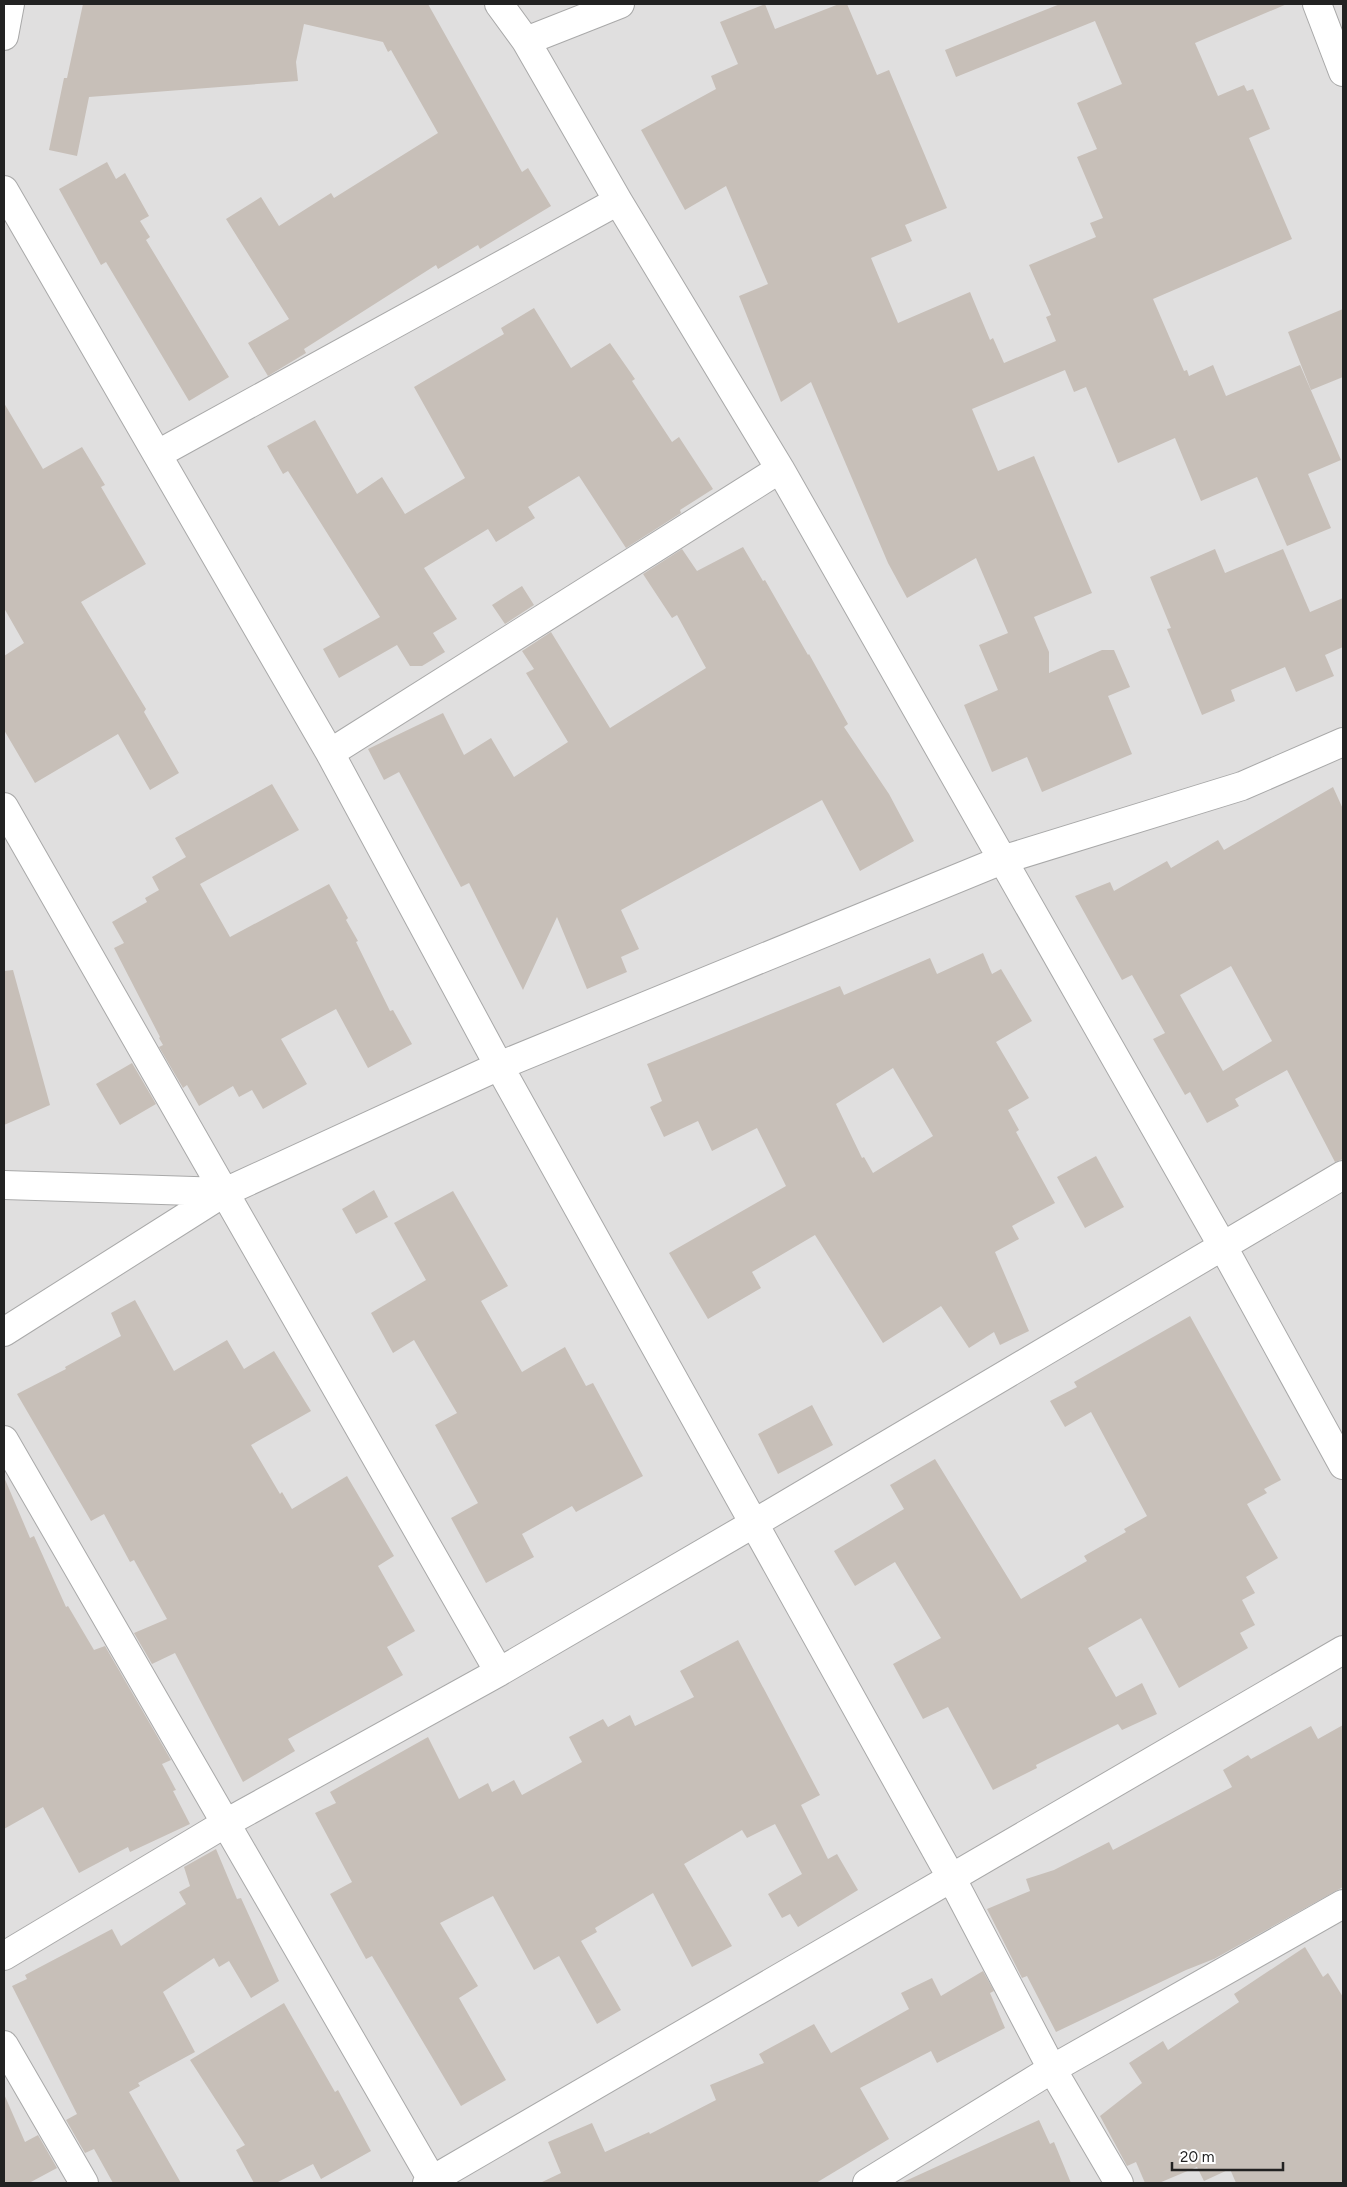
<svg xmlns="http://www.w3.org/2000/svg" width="1347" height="2187" font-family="Figtree,sans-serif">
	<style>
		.residential { fill: #e0dfdf }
		.building { fill: #c7bfb8; fill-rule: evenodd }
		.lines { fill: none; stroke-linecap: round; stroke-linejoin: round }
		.minor-casing { stroke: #a9a9a9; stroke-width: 30 }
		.minor { stroke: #fff; stroke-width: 28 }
	</style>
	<rect width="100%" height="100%" fill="#f2efe9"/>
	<path class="residential" d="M4 4H1343V2183H4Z"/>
	<path class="building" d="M83 4H428L522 172 528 168 551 206 480 249 478 245 438 269 436 265 304 349 306 353 268 376 248 343 289 319 226 219 261 197 279 226 331 193 334 198 438 133 391 50 388 52 383 42 304 24 296 62 298 81 89 97 77 156 49 150 64 78H67Z
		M765 4 775 29 839 4H847L877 75 889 70 947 208 905 225 912 241 871 258 898 323 970 292 990 340 993 338 1004 363 1056 341 1046 317 1051 315 1029 265 1096 237 1090 223 1103 218 1077 157 1097 149 1077 103 1122 84 1095 21 956 77 945 50 1060 4H1287L1195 43 1218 96 1244 85 1247 91 1253 89 1270 129 1249 138 1292 239 1153 299 1184 371 1187 370 1189 376 1213 365 1226 396 1300 365 1341 460 1308 474 1331 528 1287 546 1257 477 1201 501 1175 438 1118 463 1086 387 1074 392 1065 370 972 409 998 471 1034 456 1092 593 1034 617 1049 652V673L1102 650H1114L1130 687 1108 696 1132 754 1042 792 1027 757 992 772 964 705 998 690 979 645 1008 633 976 558 907 598 888 563 811 382 781 402 739 296 768 284 726 186 685 210 641 130 716 89 711 76 738 64 720 22Z
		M107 162 116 179 125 173 149 216 140 221 150 237 146 240 229 377 189 401 106 262 101 265 59 189Z
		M534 308 571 368 610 343 635 379 632 381 672 442 679 437 713 489 680 510 681 513 626 548 579 476 528 507 535 518 496 542 488 529 424 568 457 619 433 633 445 652 422 666H410L397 645 339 678 323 649 380 617 288 471 283 474 267 446 315 420 357 494 382 477 405 514 465 478 414 387 504 334 501 328Z
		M1343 309V377L1311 390 1288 332Z
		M4 403 43 469 82 447 105 485 101 487 146 564 81 602 146 709 144 712 179 773 150 790 118 734 35 783 4 730V656L24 643 4 608Z
		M743 547 763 581 765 580 808 655 809 654 848 724 844 727 889 794 914 841 860 871 822 800 621 910 639 949 621 957 627 972 587 989 557 917 523 990 469 883 461 887 399 772 384 780 368 749 443 713 464 755 491 738 514 777 568 742 526 673 534 669 522 651 551 632 610 728 706 668 677 615 672 618 643 574 682 549 697 571Z
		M1215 549 1225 573 1283 549 1310 612 1343 598V647L1325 655 1334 676 1296 692 1285 667 1231 690 1235 701 1202 715 1167 629 1171 628 1150 577Z
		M522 586 534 605 505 624 492 605Z
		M272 784 299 830 200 884 230 937 329 884 348 918 346 920 358 941 356 942 390 1011 393 1010 412 1044 368 1068 336 1009 281 1039 307 1084 263 1109 252 1090 239 1097 233 1086 199 1106 187 1085 183 1088 159 1047 163 1045 159 1038 160 1037 114 948 124 943 112 922 147 902 145 898 159 890 152 877 186 857 175 838Z
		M1333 787 1343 809V1159L1335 1162 1287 1070 1235 1099 1239 1106 1207 1123 1190 1092 1185 1095 1153 1039 1165 1033 1132 975 1122 980 1075 896 1110 882 1114 891 1167 861 1171 868 1218 840 1224 850ZM1231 966 1272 1041 1223 1071 1180 995Z
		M983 953 992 974 1001 969 1032 1021 996 1042 1029 1098 1008 1110 1019 1130 1016 1132 1055 1203 1012 1226 1019 1239 995 1252 1029 1331 1000 1345 994 1332 969 1348 941 1306 883 1343 815 1235 752 1272 761 1288 708 1319 669 1253 786 1186 757 1128 712 1151 698 1121 664 1137 650 1107 662 1101 647 1064 840 986 844 995 930 958 937 974ZM893 1068 933 1136 873 1173 864 1157 862 1158 836 1104Z
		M13 970 50 1105 4 1125V971Z
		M132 1063 156 1104 120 1125 96 1084Z
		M1096 1156 1124 1207 1085 1228 1057 1177Z
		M374 1190 388 1217 356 1234 342 1209Z
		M453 1191 508 1286 481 1301 522 1372 565 1347 586 1386 593 1383 643 1476 576 1512 572 1506 522 1534 534 1557 486 1583 451 1518 478 1503 435 1425 457 1413 414 1340 393 1353 371 1313 426 1280 394 1223Z
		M135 1300 174 1371 227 1340 244 1369 274 1351 311 1411 251 1445 280 1494 282 1492 292 1509 347 1476 394 1556 378 1566 415 1631 387 1647 403 1675 288 1739 295 1751 243 1782 175 1653 152 1664 134 1633 167 1619 134 1560 130 1562 104 1514 91 1521 17 1394 66 1369 65 1367 121 1336 111 1313Z
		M1190 1316 1281 1480 1264 1489 1267 1493 1247 1504 1278 1558 1246 1577 1255 1593 1242 1600 1255 1625 1240 1633 1248 1648 1179 1688 1141 1618 1088 1648 1116 1697 1142 1683 1157 1714 1122 1730 1118 1724 1036 1765 1037 1768 993 1790 948 1707 923 1719 893 1664 941 1638 895 1562 855 1586 834 1551 904 1509 890 1485 935 1459 1021 1599 1087 1561 1084 1556 1126 1532 1124 1529 1147 1516 1091 1412 1065 1427 1050 1401 1077 1387 1074 1382Z
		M812 1405 833 1445 778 1474 758 1434Z
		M4 1477 30 1538 34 1536 66 1607 68 1606 94 1650 105 1646 171 1760 162 1764 176 1790 173 1791 190 1824 130 1852 128 1847 79 1873 43 1807 4 1829Z
		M738 1640 820 1795 801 1805 828 1859 837 1854 858 1890 798 1927 790 1914 782 1918 768 1894 802 1874 775 1824 747 1838 742 1830 684 1864 732 1946 692 1967 653 1893 595 1928 597 1932 581 1941 621 2010 597 2024 559 1956 534 1970 493 1896 440 1923 478 1986 459 1998 506 2080 461 2106 372 1956 366 1959 330 1894 352 1882 315 1813 336 1803 330 1792 428 1737 459 1799 488 1783 492 1792 514 1780 522 1795 582 1762 569 1737 603 1719 608 1727 630 1715 635 1726 694 1697 680 1671Z
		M1343 1725V1887L1214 1959 1186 1970 1056 2032 1027 1976 1022 1978 987 1909 1030 1891 1026 1879 1054 1870 1109 1842 1113 1850 1232 1787 1223 1770 1248 1755 1251 1759 1311 1726 1318 1739Z
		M216 1849 237 1899 241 1898 279 1981 251 1998 229 1961 219 1967 214 1958 163 1992 195 2052 138 2083 140 2086 129 2092 181 2183H113L94 2149 85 2153 66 2120 77 2114 12 1986 27 1979 25 1975 112 1929 121 1946 186 1904 179 1892 190 1886 184 1867Z
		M1305 1947 1323 1977 1328 1973 1343 1997V2183H1236L1230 2169 1204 2181 1197 2167 1159 2183H1145L1136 2162 1127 2166 1100 2116 1142 2083 1129 2063 1163 2041 1168 2050 1239 2002 1234 1994Z
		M983 1971 994 1991 990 1993 1005 2028 937 2063 931 2051 860 2088 889 2139 816 2183H540L561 2173 548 2142 592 2123 605 2152 649 2132 650 2134 716 2100 710 2085 764 2063 759 2054 814 2024 831 2053 909 2009 901 1993 932 1978 941 1996Z
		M284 2003 335 2092 338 2090 371 2151 321 2179 313 2164 276 2183H254L236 2150 245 2145 190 2060Z
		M4 2094 25 2142 38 2135 57 2168 29 2183H4Z
		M1039 2120 1050 2144 1054 2142 1071 2183H901Z"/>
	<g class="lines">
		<g class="minor-casing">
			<path id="minor" d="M499 4 526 41 618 201 780 469 1222 1245 1343 1465
				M1317 4 1343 72
				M4 36 10 4
				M526 41 620 4
				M4 190 330 753 499 1066 952 1879 1052 2069 1119 2183
				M158 454 618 201
				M330 753 780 469
				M4 807 499 1672
				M4 1185 225 1192
				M4 1332 225 1192 499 1066 1002 860 1242 786 1343 742
				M4 1440 432 2180
				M4 1956 226 1823 499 1672 753 1524 1343 1175
				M4 2045 84 2183
				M427 2183 1343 1650
				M867 2183 1052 2069 1343 1904"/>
		</g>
		<use href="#minor" class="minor"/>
	</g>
	<rect width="1347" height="2187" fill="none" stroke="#222222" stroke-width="10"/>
	<path d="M1172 2162v8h111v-8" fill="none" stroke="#222222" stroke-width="2.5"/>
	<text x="1180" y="2162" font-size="15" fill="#222222" stroke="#ffffff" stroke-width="4" paint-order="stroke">20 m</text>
</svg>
